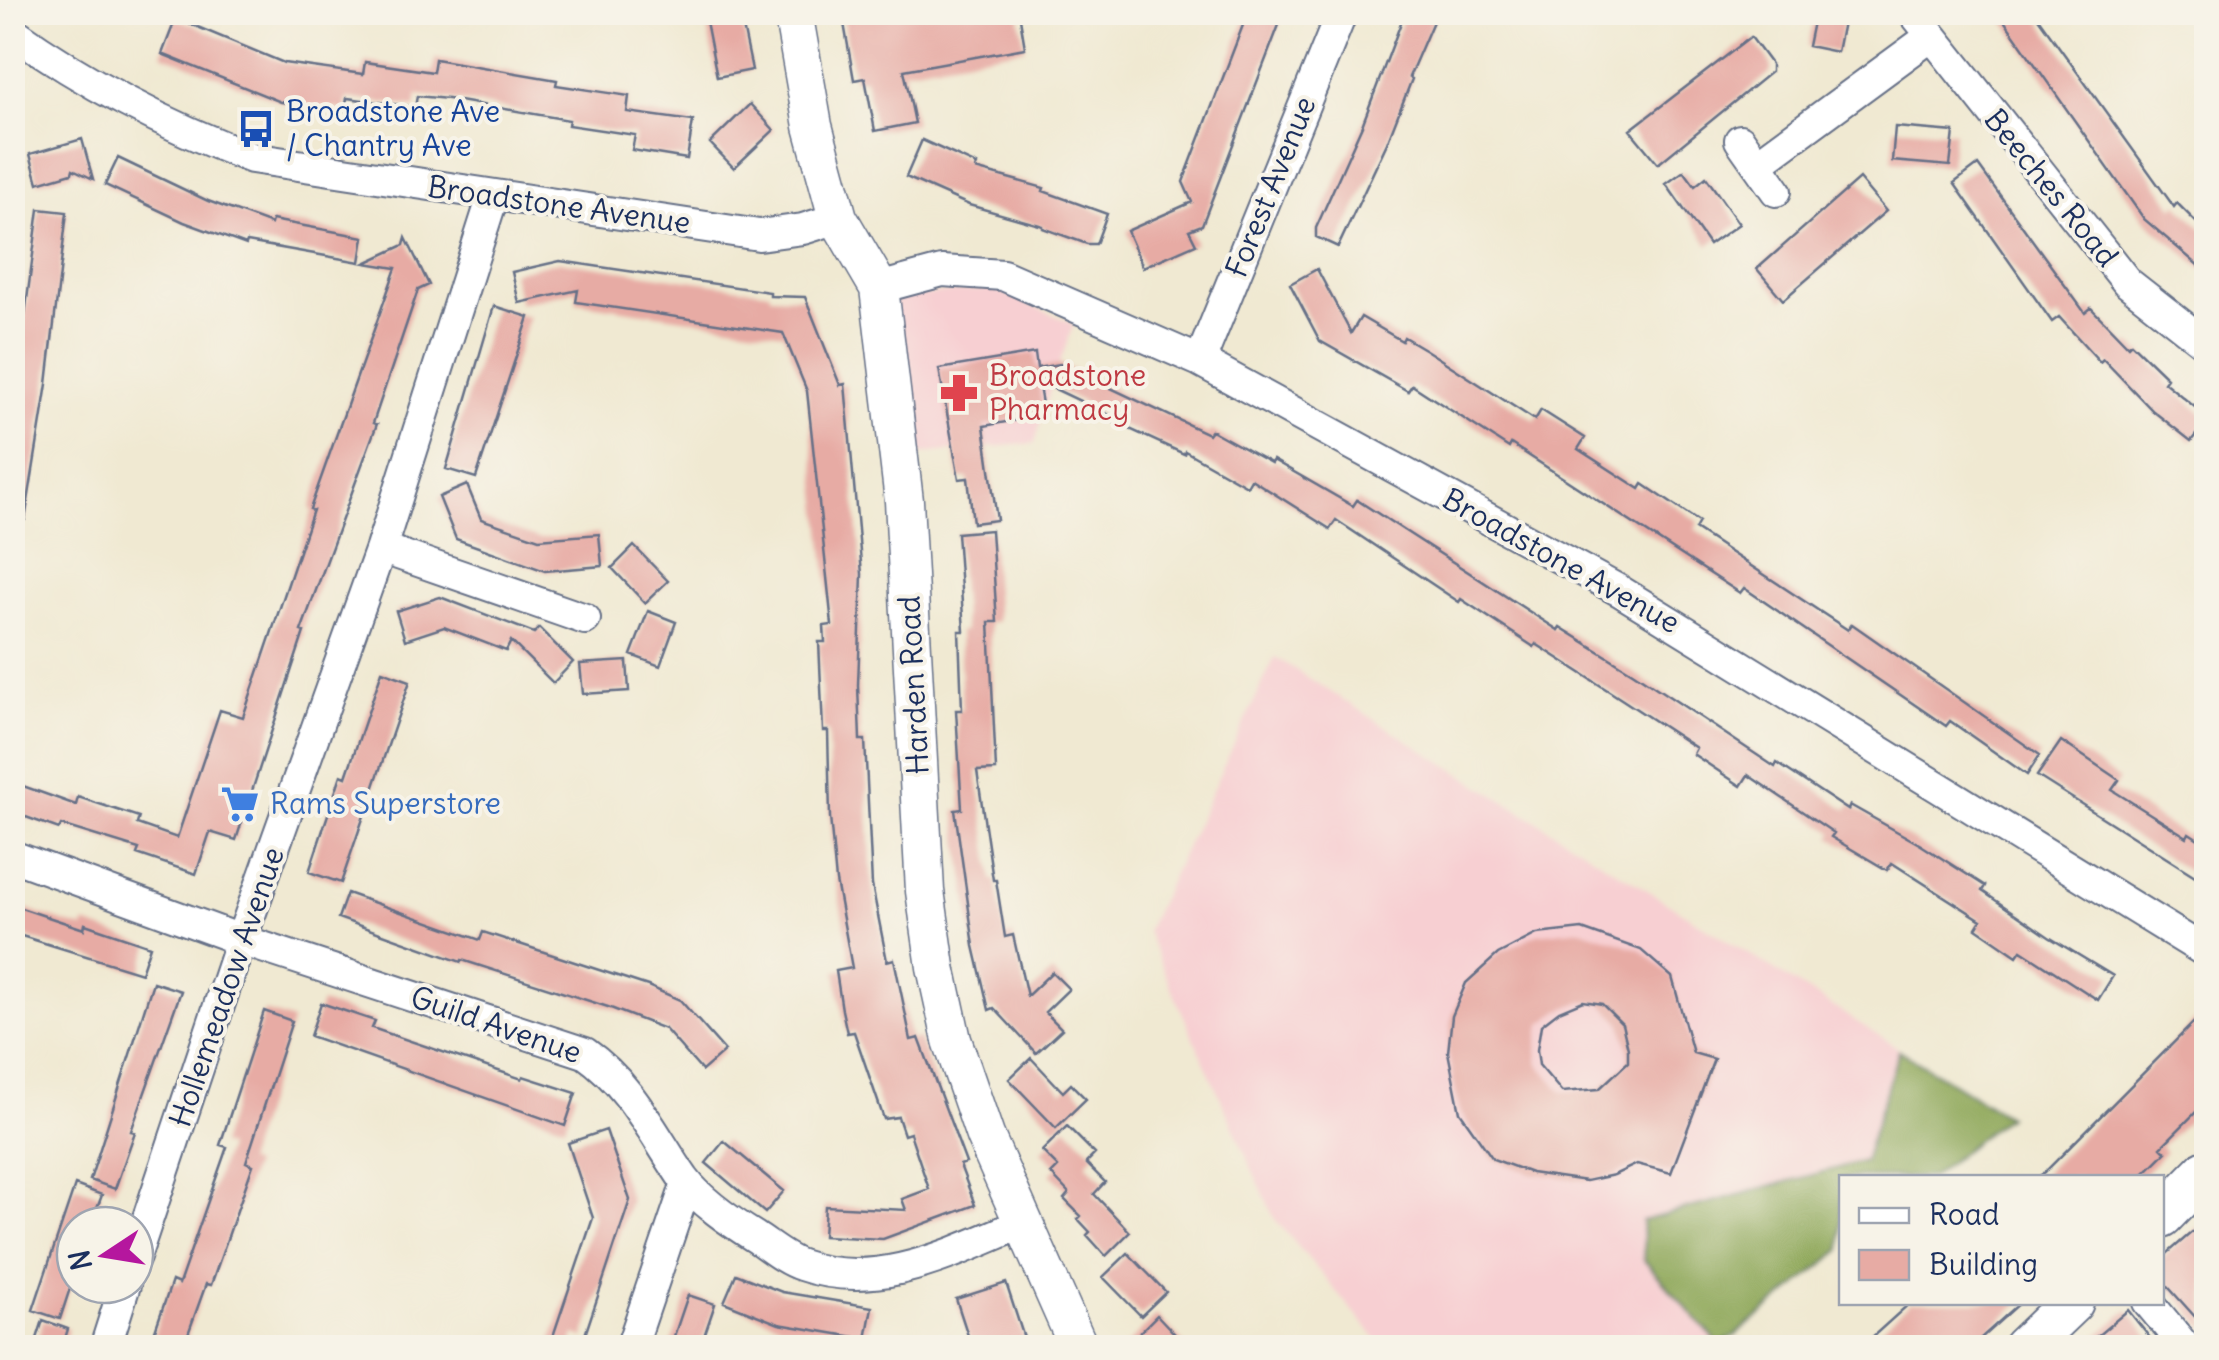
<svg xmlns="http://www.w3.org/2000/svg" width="2219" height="1360" font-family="Delius,sans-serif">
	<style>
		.built { fill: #f7cfd2 }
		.forest { fill: #8ca657; stroke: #546a5a; stroke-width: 2.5 }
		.building { fill: #e7aba4; fill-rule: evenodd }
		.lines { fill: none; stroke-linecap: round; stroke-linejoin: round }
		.minor-casing { stroke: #667087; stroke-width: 34 }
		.tertiary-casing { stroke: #667087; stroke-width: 41 }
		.secondary-casing { stroke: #667087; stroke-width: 46 }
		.minor { stroke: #fff; stroke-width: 30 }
		.tertiary { stroke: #fff; stroke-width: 38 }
		.secondary { stroke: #fff; stroke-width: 42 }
		.labels { text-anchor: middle; stroke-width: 8; stroke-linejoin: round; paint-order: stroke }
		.transit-label { font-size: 30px; fill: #164399; stroke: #f7f3e8; text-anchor: start }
		.street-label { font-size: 30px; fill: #1b2f5e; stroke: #f7f3e8 }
		.health-label { font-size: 30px; fill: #be3a42; stroke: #f7f3e8; text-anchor: start }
		.shop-label { font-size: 30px; fill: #366cbe; stroke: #f7f3e8; text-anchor: start }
	</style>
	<rect width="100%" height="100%" fill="#f7f3e8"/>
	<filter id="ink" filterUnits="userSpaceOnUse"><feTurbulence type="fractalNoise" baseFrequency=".01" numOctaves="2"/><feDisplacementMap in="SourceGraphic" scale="20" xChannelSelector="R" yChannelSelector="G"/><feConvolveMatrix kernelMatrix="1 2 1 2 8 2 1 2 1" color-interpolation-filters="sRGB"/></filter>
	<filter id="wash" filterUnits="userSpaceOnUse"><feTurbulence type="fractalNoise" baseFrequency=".0048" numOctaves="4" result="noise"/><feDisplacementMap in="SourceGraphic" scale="40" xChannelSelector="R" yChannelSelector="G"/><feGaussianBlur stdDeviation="2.25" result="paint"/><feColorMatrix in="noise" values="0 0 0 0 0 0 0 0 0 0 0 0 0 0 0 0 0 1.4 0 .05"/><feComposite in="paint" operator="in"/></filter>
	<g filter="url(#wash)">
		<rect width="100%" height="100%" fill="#f0e9d2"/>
		<path class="built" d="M994 289 1074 324 1052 383 1035 443 920 454 893 297Z
			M1275 657 2007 1116 1931 1177 1842 1178 1841 1250 1736 1335 1711 1347H1383L1274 1218 1146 931Z"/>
		<path class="forest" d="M1899 1050 2007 1116 1931 1177 1842 1178 1841 1250 1736 1335 1719 1344 1644 1260 1642 1221 1864 1161Z"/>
		<g id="blocks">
			<path class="building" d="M724 12H740L752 70 717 77 705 16Z
				M842 12H1019L1025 48 904 70 915 123 875 131 865 78 854 80Z
				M1248 12H1284L1202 225 1189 230 1196 244 1143 267 1127 231 1192 202 1183 182Z
				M1405 12H1437L1409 77 1412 79 1387 143 1338 247 1316 237V228L1363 123Z
				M1815 12H1845L1837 52 1808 46Z
				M1998 12H2034L2174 207 2177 203 2206 232V272L2144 219Z
				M176 18 284 63 363 74 365 62 433 72 435 59 557 80 556 85 629 96 627 112 693 121 687 159 632 150 635 135 568 125 569 120 448 99 417 96 415 107 347 98 345 110 281 102 162 54Z
				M1751 37 1771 64V72L1658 164 1630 130Z
				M750 104 774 130 734 168 710 143Z
				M1895 127 1954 132 1950 166 1892 161Z
				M82 139 93 179 73 169 72 173 38 183 30 154Z
				M922 140 977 165 975 169 1044 188 1043 191 1107 214 1096 244H1087L1043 228V226L969 205 906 177Z
				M118 158 208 201 271 224 272 220 364 237 360 262 247 242 246 245 184 222 105 185Z
				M1978 165 2085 313 2091 308 2128 346 2131 343 2167 378 2164 382 2206 416V422L2191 441 2153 411 2103 359 2100 362 2059 317 2052 322 1954 183Z
				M1684 171 1695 186 1706 177 1739 224 1709 245 1666 184Z
				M1859 179 1886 211 1783 300 1757 269Z
				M39 209 67 212 47 384 25 520 12 519V413Z
				M406 238 429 285 418 290 373 423 377 424 301 631 304 632 236 840 210 832 196 874 137 854 139 849 61 825 59 829 12 812V782L76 805 78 797 139 817 137 824 177 838 220 710 243 717 313 510 310 509 396 268 365 263 404 245Z
				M560 261 770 292V296L805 297 840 385 845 384 862 574 858 685 860 740H865L872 885 887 961 894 959 911 1040 919 1038 966 1163 960 1165 975 1205 883 1239 823 1236 825 1206 906 1210 902 1199 929 1189 910 1133 904 1135 898 1117 884 1119 854 1032 847 1033 842 1010 836 971 852 968 836 881 830 817 828 731H823L819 642H825L824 626 832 625 827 577 807 391 783 333 576 302 578 290 519 303 512 272Z
				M1317 269 1351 333 1361 317 1402 341 1404 337 1426 350 1535 420 1541 410 1585 438 1578 449 1640 489 1643 484 1699 522 1695 529 1848 630 1852 624 2040 755 2027 775 1950 721 1946 726 1744 588 1740 593 1511 444 1509 448 1412 385 1408 391 1320 341 1290 284Z
				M494 306 529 317 476 478 446 469Z
				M1035 353 1037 368 1060 364 1208 434 1211 430 1271 463 1273 460 1353 506 1357 500 1558 630 1560 627 1634 673 1775 767 1777 763 1848 810 1850 805 1921 845 1985 886 1982 891 2049 937 2113 976 2098 1000 2021 950 2017 956 1976 928 1981 920 1892 863 1887 870 1831 837 1834 833 1748 775 1741 786 1693 754 1696 748 1609 691 1536 644 1534 647 1461 599 1459 602 1336 520 1330 529 1251 479 1247 486 1185 451 1184 454 1112 421 1114 417 1038 381 1044 415 984 426 997 520 973 523 968 478 959 479 939 369Z
				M467 485 481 519 539 539 599 534 602 566 545 571 456 539 439 497Z
				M991 530 997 622H989L996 770 977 771 993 880H996L1005 937 1013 935 1027 996 1052 972 1069 989 1045 1012 1062 1029 1036 1053 994 1008 989 1010 974 946 955 810 962 809 956 710H962L959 631H964L957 533Z
				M634 546 668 581 645 603 612 568Z
				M440 597 534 633 539 628 573 662 553 683 511 641 506 651 444 627 405 640 396 611Z
				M648 611 676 622 660 666 631 655Z
				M627 661 629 691 583 694 580 664Z
				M382 671 410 681 341 883 309 872 341 775 346 777Z
				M2061 741 2119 780 2112 790 2187 837 2189 833 2206 844V883L2037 776Z
				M347 893 480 940 483 932 648 986 680 1000 725 1051 702 1071 665 1029 608 1007 462 960 461 962 338 918Z
				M12 905 84 929 85 924 150 946 141 973 12 933Z
				M1582 929 1641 950 1672 977 1693 1053 1714 1059 1671 1173 1637 1164 1614 1175 1586 1181 1531 1173 1493 1159 1460 1112 1448 1052 1452 1016 1466 983 1498 954 1537 934ZM1583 1001 1602 1004 1622 1024 1628 1049V1062L1599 1089 1562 1092 1539 1065 1537 1050 1541 1025 1559 1011Z
				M153 982 181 991 131 1131 135 1132 115 1189 90 1180Z
				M321 1003 375 1021 372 1028 522 1079 523 1076 576 1093 565 1126 310 1036Z
				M2206 1010V1102L2161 1147 2166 1152 2140 1178H2039Z
				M264 1011 292 1021 246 1162 253 1165 211 1285 206 1284 183 1348H149L172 1281 179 1284 227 1147 220 1145Z
				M1031 1058 1063 1092 1071 1084 1086 1099 1056 1128 1009 1079Z
				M1067 1126 1095 1154 1086 1163 1105 1182 1094 1194 1130 1232 1106 1256 1087 1235 1090 1232 1078 1219 1081 1216 1064 1199 1069 1193 1051 1174 1058 1167 1042 1151Z
				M606 1130 630 1200 584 1338 575 1335 571 1348H549L593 1218 568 1143Z
				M724 1141 784 1191 765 1213 706 1163Z
				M75 1185 102 1195 91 1225H75V1273L60 1319 33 1310Z
				M2206 1220V1329L2162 1280V1258Z
				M1128 1253 1166 1292 1141 1316 1103 1277Z
				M736 1274 782 1292 872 1307 866 1339 779 1324 724 1302Z
				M1006 1283 1025 1341 1006 1348H972L956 1299Z
				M688 1295 715 1304 700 1348H670Z
				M1911 1302H2021L1970 1348H1860Z
				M2128 1310 2158 1348H2083Z
				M1157 1315 1188 1348H1124Z
				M43 1320 68 1329 62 1348H34Z"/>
		</g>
	</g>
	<g filter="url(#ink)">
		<use href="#blocks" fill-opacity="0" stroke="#667087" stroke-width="2.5"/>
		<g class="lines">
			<g class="minor-casing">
				<path id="minor" d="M1913 12 2127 282 2206 344
					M12 31C86 84 167 126 252 158L759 235 803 229 838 218
					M1740 140 1776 191
					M1757 164 1930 37
					M879 288 942 271 1003 275 1200 361 1620 591 2206 952
					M1200 361 1342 12
					M381 548 585 619
					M12 856 241 940 585 1053C631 1085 653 1134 684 1179 701 1202 731 1222 755 1237 769 1246 785 1260 801 1265 878 1292 951 1253 1021 1224
					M135 1257 241 940 381 548 493 196
					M2148 1302 2186 1348
					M105 1348 125 1285
					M631 1348 687 1183"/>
			</g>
			<g class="tertiary-casing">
				<path id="tertiary" d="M793 12 813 126 838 218 879 288 904 501 925 891 936 967 952 1040 985 1136 1079 1348"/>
			</g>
			<g class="secondary-casing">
				<path id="secondary" d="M2162 1216 2206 1171
					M2024 1348 2072 1302"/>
			</g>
			<use href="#minor" class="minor"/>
			<use href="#tertiary" class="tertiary"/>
			<use href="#secondary" class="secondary"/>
		</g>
	</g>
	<defs>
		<g id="bus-bare" transform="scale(3)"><path d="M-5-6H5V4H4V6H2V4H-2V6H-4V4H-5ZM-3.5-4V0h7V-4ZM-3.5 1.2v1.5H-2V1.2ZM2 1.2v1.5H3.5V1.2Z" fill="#1a4fb4" stroke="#f7f3e8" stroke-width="2.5" paint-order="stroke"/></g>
		<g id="pharmacy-bare" transform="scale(3)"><path d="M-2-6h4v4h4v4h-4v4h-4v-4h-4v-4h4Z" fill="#e0444e" stroke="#f7f3e8" stroke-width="2.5" paint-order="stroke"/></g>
		<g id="supermarket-bare" transform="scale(3)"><path d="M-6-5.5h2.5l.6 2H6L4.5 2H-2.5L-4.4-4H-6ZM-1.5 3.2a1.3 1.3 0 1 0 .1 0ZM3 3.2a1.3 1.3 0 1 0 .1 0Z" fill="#3f7fe0" stroke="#f7f3e8" stroke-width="2.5" paint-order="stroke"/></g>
	</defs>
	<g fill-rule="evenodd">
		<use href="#bus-bare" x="256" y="129"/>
		<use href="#pharmacy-bare" x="959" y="393"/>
		<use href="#supermarket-bare" x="240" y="804"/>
	</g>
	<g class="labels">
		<g class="transit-label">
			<text x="286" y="122">Broadstone Ave<tspan x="286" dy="34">/ Chantry Ave</tspan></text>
		</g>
		<g class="street-label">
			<text transform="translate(1271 187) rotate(-68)" y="10">Forest Avenue</text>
			<text transform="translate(2051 188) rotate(51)" y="10">Beeches Road</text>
			<text transform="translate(559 205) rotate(8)" y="10">Broadstone Avenue</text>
			<text transform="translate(1561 561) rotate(29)" y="10">Broadstone Avenue</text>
			<text transform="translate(914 685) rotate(-93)" y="10">Harden Road</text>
			<text transform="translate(227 987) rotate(-71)" y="10">Hollemeadow Avenue</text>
			<text transform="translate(496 1025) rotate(19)" y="10">Guild Avenue</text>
		</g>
		<g class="health-label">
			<text x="989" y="386">Broadstone<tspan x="989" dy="34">Pharmacy</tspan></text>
		</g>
		<g class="shop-label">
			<text x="270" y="814">Rams Superstore</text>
		</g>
	</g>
	<rect width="2219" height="1360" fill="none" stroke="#f7f3e8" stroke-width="50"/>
	<rect x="1839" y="1175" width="325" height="130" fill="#f7f3e8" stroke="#9fa5b1" stroke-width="2.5"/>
	<rect x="1859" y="1208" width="50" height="15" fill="#ffffff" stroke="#9fa5b1" stroke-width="2.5"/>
	<text x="1929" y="1225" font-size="30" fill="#1b2f5e">Road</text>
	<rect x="1859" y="1250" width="50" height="30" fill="#e7aba4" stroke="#9fa5b1" stroke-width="2.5"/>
	<text x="1929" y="1275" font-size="30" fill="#1b2f5e">Building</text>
	<g transform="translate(105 1255) rotate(258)"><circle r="48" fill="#f7f3e8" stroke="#9fa5b1" stroke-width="2.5"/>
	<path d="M0-8L18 38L0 25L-18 38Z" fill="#b5179e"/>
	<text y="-15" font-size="28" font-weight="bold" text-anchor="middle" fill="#1b2f5e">N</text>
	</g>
</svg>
